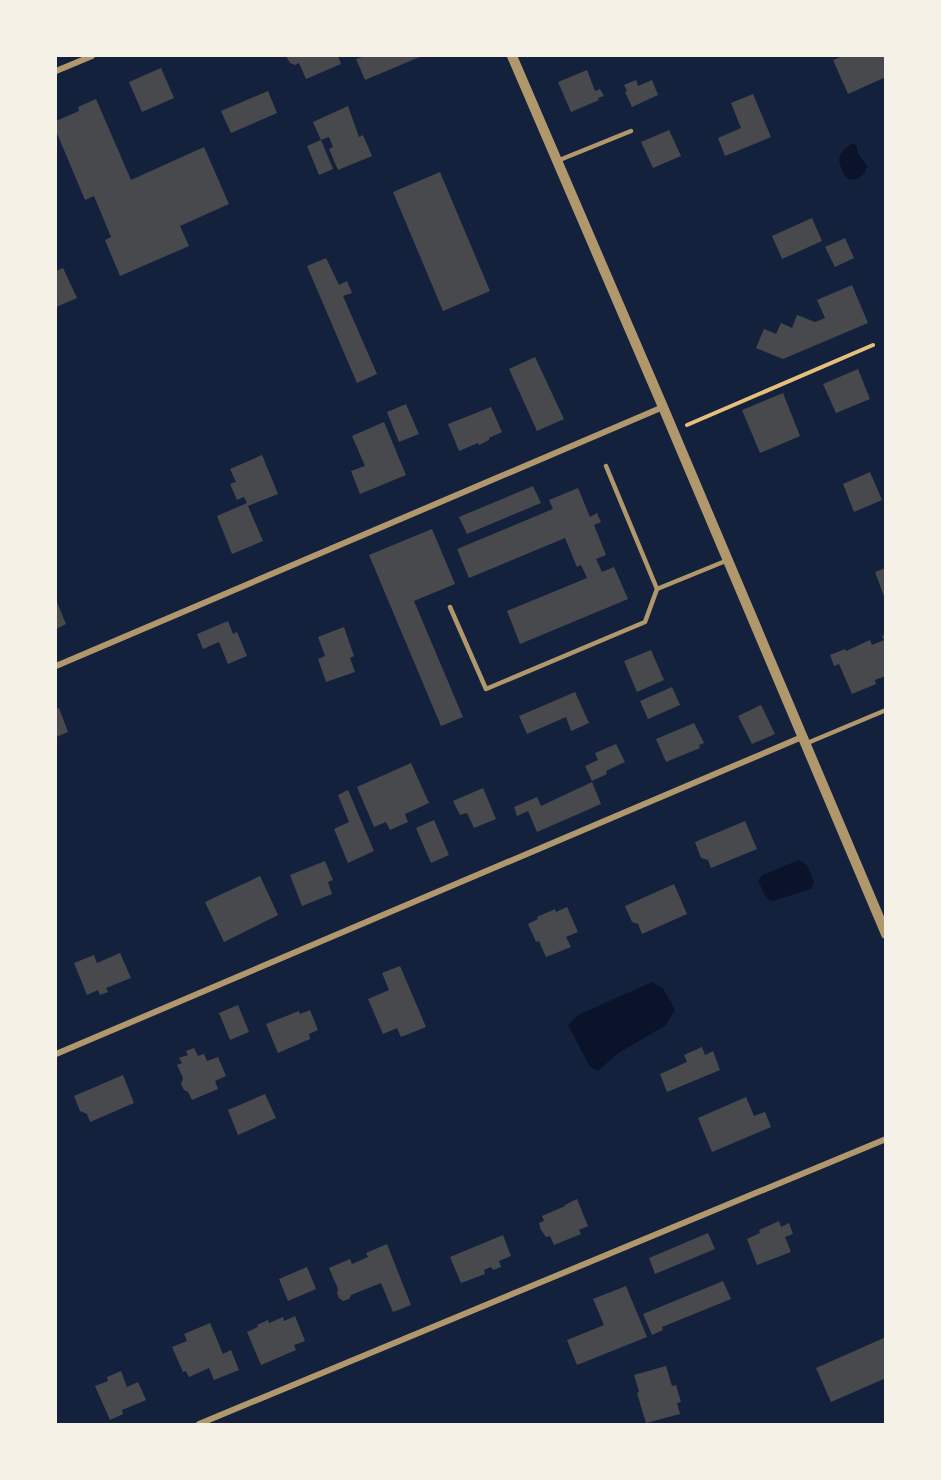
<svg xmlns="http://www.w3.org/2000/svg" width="941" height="1480" font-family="'Asap Condensed',sans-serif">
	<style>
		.water { fill: #0b132b }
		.building { fill: #48494c }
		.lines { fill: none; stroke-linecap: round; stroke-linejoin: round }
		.path { stroke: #e5c07b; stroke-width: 4 }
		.service { stroke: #b1986c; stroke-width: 4.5 }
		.minor { stroke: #b1986c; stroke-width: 6 }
		.tertiary { stroke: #b1986c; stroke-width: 10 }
	</style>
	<rect width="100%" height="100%" fill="#14213d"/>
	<path class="water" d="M851 144H854L857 146C856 156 865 160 868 168L865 169V173C856 182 847 183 842 170 840 165 838 160 840 155 842 151 847 147 851 144Z
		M799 860 807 865 814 882 811 889 773 901 767 899 758 881 762 875Z
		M652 982 663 988 675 1010 666 1025 617 1054 598 1071 590 1067 568 1025 578 1015Z"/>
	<path class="building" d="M286 56H338L341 64 306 79 299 63 295 65 290 63Z
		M365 56H422L365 80 356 59Z
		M843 56H886V77L848 94 833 60Z
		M161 68 174 98 142 112 129 82Z
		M587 70 595 91 600 89 604 96 598 98 599 100 571 112 558 82Z
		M636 80 638 86 652 80 658 95 632 107 625 92 627 91 624 85Z
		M268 91 277 113 231 133 221 111Z
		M753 94 771 137 725 156 718 138 741 128 731 103Z
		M96 99 131 180 204 147 229 204 180 226 189 246 120 276 105 240 111 237 94 196 85 200 56 131V121L79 111 78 107Z
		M348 106 359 137 363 135 372 156 338 170 329 149 333 147 329 137 321 140 313 122Z
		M669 130 681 156 653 168 641 142Z
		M321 140 333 169 319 175 307 146Z
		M440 172 490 291 443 311 393 192Z
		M812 218 822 241 782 259 772 236Z
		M845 238 854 258 835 267 825 247Z
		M326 258 339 285 347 281 352 293 343 296 377 374 357 383 307 266Z
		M63 268 77 298 56 307V271Z
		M852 285 868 323 783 359 756 348 764 329 776 334 781 323 792 328 797 315 815 322 825 318 817 300Z
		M535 357 564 419 537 431 509 369Z
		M858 369 870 399 836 413 823 384Z
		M783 393 800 436 760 453 742 410Z
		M406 404 419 434 399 442 387 412Z
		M491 407 502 432 489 438V440L479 445 478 443 459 451 448 424Z
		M384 422 406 475 360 494 351 471 365 466 352 436Z
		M262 455 278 494 248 506 263 541 232 554 217 516 247 503 244 497 237 500 230 484 236 482 230 469Z
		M870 472 882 500 854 512 843 484Z
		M533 486 541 503 467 534 459 517Z
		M578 488 590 517 597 513 601 522 594 525 606 555 596 559 602 572 614 567 628 599 520 644 507 611 587 578 581 565 577 567 565 538 469 578 457 549 553 509 549 500Z
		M432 529 455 584 414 601 463 717 441 726 369 555Z
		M886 568V599H885L875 572Z
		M56 600 66 624 56 629Z
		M228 621 233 634 237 632 247 656 228 664 219 642 203 649 197 634Z
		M344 627 354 656 350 658 355 672 326 682 318 659 325 656 318 637Z
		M886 634V676L875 680 876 684 852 694 839 664 834 666 830 655 845 649 846 651 870 640 872 645 884 640 882 636Z
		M651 650 664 680 637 692 624 661Z
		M672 687 680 705 648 719 640 701Z
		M575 692 589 723 571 731 566 717 527 734 519 716Z
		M761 705 775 734 752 744 738 716Z
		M59 708 68 732 56 737V709Z
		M694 723 704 743 699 745 700 748 666 762 656 739Z
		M616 744 625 762 606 771 607 774 592 781 585 766 598 760 595 753Z
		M411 763 429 803 405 814 408 822 390 830 386 822 374 827 357 787Z
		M592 782 601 804 537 832 528 811 517 816 514 807 537 797 541 806Z
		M483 788 496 819 474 828 467 813 460 815 453 801Z
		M348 790 374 851 348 863 334 829 349 822 338 795Z
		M434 820 449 855 431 863 416 828Z
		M745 821 757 849 711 868 708 860 701 858 695 842Z
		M325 861 333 880 328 882 332 894 302 906 290 875Z
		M260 876 278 915 224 942 205 902Z
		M674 884 687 914 642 934 638 924 632 922 625 906Z
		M567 907 578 932 566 937 571 947 546 957 539 941 536 942 528 924 538 919 537 917 555 909 556 912Z
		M120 953 131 978 106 988 108 992 100 995 98 990 87 995 74 963 94 955 97 963Z
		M400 966 426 1027 401 1037 397 1028 383 1034 368 999 389 990 382 973Z
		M238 1005 249 1032 230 1040 219 1013Z
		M310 1010 318 1030 309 1034 310 1039 278 1053 266 1024 299 1011 300 1014Z
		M702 1047 705 1055 713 1051 720 1070 667 1092 660 1074 687 1062 684 1055Z
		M194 1048 198 1056 204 1054 207 1061 218 1057 226 1076 215 1081 218 1089 192 1100 188 1092 184 1090 181 1084 183 1078 177 1065 182 1063 179 1058 188 1055 186 1051Z
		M123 1075 134 1103 90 1122 87 1114 80 1111 74 1096Z
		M265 1094 276 1118 238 1135 228 1110Z
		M746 1097 754 1116 765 1112 771 1127 712 1152 698 1118Z
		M577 1199 588 1226 579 1230 581 1234 554 1245 550 1236 546 1237 541 1230 539 1223 544 1221 542 1216 565 1206V1205Z
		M779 1221 781 1227 789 1223 793 1234 785 1237 791 1252 757 1265 747 1239 760 1233 759 1230Z
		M708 1233 715 1249 655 1274 649 1258Z
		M503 1235 511 1256 499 1261 501 1267 493 1270 491 1267 484 1270 485 1274 461 1283 450 1257Z
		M387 1244 411 1305 393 1312 381 1283 351 1295 349 1299 343 1301 339 1298 337 1293 338 1289 329 1268 350 1259 352 1264 368 1257 366 1253Z
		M307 1267 316 1289 288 1301 279 1279Z
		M723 1281 731 1299 662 1327 663 1330 652 1335 643 1314Z
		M626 1286 647 1337 577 1365 567 1340 604 1325 593 1299Z
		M295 1316 305 1341 294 1345 296 1350 261 1365 247 1332 258 1327 257 1325 268 1320 269 1323 283 1317 284 1321Z
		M210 1323 223 1354 231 1350 239 1370 214 1380 209 1368 189 1377 186 1371 183 1372 172 1347 187 1341 184 1334Z
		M886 1337V1378L831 1402 816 1368Z
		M666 1366 672 1386 676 1385 681 1402 677 1403 680 1414 646 1423 637 1393 639 1392 634 1375Z
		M121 1371 127 1387 138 1382 146 1400 122 1410 123 1414 110 1420 95 1386 108 1381 107 1377Z"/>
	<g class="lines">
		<path class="path" d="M687 425 873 345"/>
		<path class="service" d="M557 161 631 131
			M606 466 657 589
			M450 607 486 689 645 622 657 589 728 560
			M805 744 886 710"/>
		<path class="minor" d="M56 71 92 56
			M56 666 663 407
			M56 1054 802 737
			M199 1424 886 1139"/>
		<path class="tertiary" d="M512 56 663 407 886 934"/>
	</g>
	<rect width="941" height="1480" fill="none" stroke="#f6f1e7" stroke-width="114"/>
</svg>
